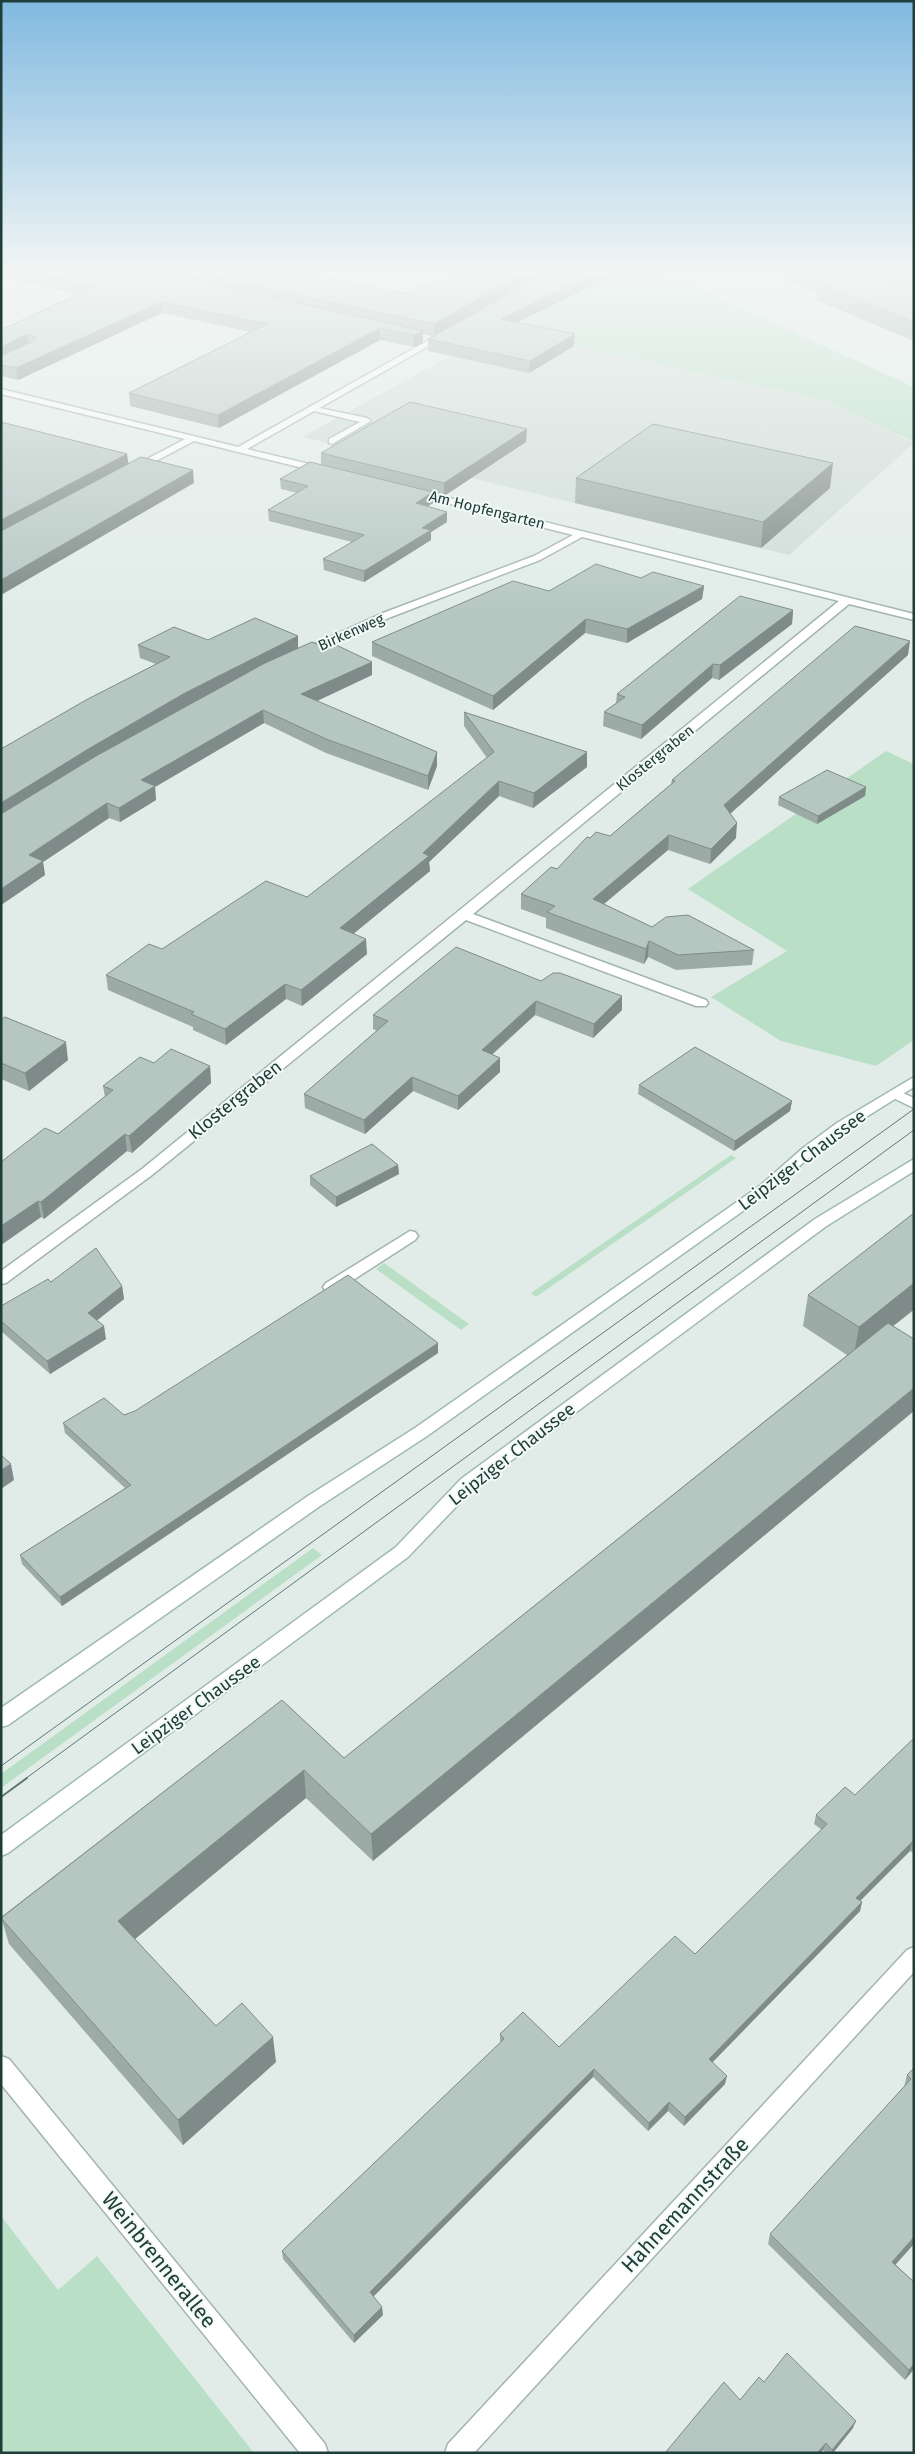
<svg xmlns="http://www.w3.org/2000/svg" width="915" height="2454" font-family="'Fira Sans',sans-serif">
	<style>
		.built { fill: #cfdcd7 }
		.green { fill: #b9dfc6 }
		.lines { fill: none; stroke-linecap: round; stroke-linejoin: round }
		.service-casing { stroke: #a3b4b0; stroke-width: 3 }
		.minor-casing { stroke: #a3b4b0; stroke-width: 3 }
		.secondary-casing { stroke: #9fb9b2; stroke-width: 3 }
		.service { fill: #fff; fill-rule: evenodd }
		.minor { fill: #fff; fill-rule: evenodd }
		.secondary { fill: #fff; fill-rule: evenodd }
		.tram-far1 { stroke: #5b7974; stroke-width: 1 }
		.tram { stroke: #5b7974; stroke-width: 2 }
		.wall { fill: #9daba7; fill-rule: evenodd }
		.shaded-wall { fill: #7f8b88 }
		.building { fill: #b6c7c2; stroke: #7f8b88 }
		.labels { text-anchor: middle; stroke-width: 4; stroke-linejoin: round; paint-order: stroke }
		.far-street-label { font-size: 15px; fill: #203e39; stroke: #f2f9f6 }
		.street-label { font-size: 18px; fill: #203e39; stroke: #f2f9f6 }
		.near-street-label { font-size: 21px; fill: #203e39; stroke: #f2f9f6 }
	</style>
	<rect width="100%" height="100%" fill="#e1ece8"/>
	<path class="built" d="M498 330 821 399 914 443 789 555 302 437Z"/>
	<path class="green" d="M626 272H662L914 387V442L821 399 498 330 600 282Z
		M886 751 914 764V1040L876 1066 781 1041 711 997 787 951 688 889Z
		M731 1155 736 1158 536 1297 531 1293Z
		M384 1263 469 1324 461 1330 376 1269Z
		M313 1548 322 1555 1 1788V1774Z
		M1 2216 58 2290 97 2256 254 2453H1Z"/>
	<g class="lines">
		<g class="service-casing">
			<path id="service" d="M310 406 367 418 371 421 332 444 329 443V439L360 422 310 410Z
				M410 1231 415 1232 418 1236 415 1240 336 1291H326L323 1287 326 1283Z"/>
		</g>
		<g class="minor-casing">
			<path id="minor" d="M443 332 450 334 247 449 326 468V472L323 473 194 441 135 472 132 471V467L185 439 1 394V389L238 447Z
				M413 489 914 614V620L849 604 473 914 706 1000 708 1003 706 1006H696L466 920 152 1175 6 1283 1 1284V1271L142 1169 839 601 582 537 540 560 391 617 305 656H297V652L383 613 534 556 573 535 410 494 409 492Z
				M896 1090 914 1098V1108L891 1097 889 1094 891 1091Z
				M914 1947V1972L474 2453H445L448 2444 907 1950Z
				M1 2056 9 2059 325 2444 328 2453H300L1 2084Z"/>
		</g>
		<g class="secondary-casing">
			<path id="secondary" d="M914 1077V1087L847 1129 813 1154 771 1191 427 1436 320 1506 8 1725 1 1727V1708L308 1496 415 1428 761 1185 803 1148 837 1123Z
				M914 1159V1171L825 1227 473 1489 408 1557 8 1853 1 1856V1835L396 1547 461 1479 815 1219Z"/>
		</g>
		<use href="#service" class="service"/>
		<use href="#minor" class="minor"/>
		<use href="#secondary" class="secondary"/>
		<path class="tram-far1" d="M1 1766 914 1109
			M25 1779 914 1130"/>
		<path class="tram" d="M1 1797 27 1778"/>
	</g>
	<path class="wall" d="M1 272H303L405 294 455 272H626L600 282 518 322 574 346 529 373 428 351V339L433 336 423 334V343L414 347 380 340 219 428 130 406 129 393 250 332 162 313 18 380 1 376V330L79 294 1 278ZM542 274 526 285 452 326 469 316ZM207 278V283L200 281Z
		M766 272H914V341L816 300 817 293Z
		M527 429 526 442 444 496 433 493V503L427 506 447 522 431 532V540L364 582 324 570 323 559 352 542 269 521 268 510 297 493 281 489 280 479 321 465V453Z
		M576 478 830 488 761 548 575 503Z
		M641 578 704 586 702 599 627 643 585 633 493 710 372 656V642L549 591Z
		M793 610 792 624 719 680 712 678 641 739 603 726 604 712 616 703 617 694Z
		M208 640 298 648 324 647 372 662V675L317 701 437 752V766L428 790 326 753 264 723 155 787 156 800 120 822 109 818 43 862 45 875 1 905V749L156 664 140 658 138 645Z
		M908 655 730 814 736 838 710 864 668 850 604 904 652 927 754 950 752 965 676 970 648 957 644 964 546 928V918L521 909V894L557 869 590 838 610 836 671 784 672 780Z
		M464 712 587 752V767L533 808 499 796 429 862 430 871 353 934 367 954 302 1006 286 999 226 1045 193 1030V1027L108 990 106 975 307 897 487 758 464 726Z
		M866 787 865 796 817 824 778 805 779 797Z
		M541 981 622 996V1010L593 1038 535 1015 492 1055 500 1058V1072L458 1110 413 1091 365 1134 305 1108 304 1094 377 1031 373 1029V1015Z
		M1 1020 68 1060 29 1091 1 1079Z
		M154 1063 210 1066 211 1083 132 1153 127 1151 44 1219 41 1217 1 1245 58 1134 105 1097 103 1086Z
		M639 1085 792 1101 790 1111 734 1151 638 1094Z
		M398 1165 399 1174 336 1207 310 1185V1176Z
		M914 1213V1310L893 1326 373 1861 306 1798 135 1939 216 2026 276 2062 183 2145 9 1944 1 1917 282 1700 344 1758 847 1355 803 1326 808 1295Z
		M51 1282 122 1286 124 1299 97 1320 106 1339 50 1374 1 1331V1306Z
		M438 1343V1353L62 1606 22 1564 20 1555 125 1488 65 1433 63 1423 124 1415Z
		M914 1738V1853L910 1851 860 1901 862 1902 860 1911 712 2062 725 2084 684 2126 668 2111 648 2131 593 2077 373 2296 383 2315 354 2343 283 2259 282 2251 500 2043V2034L559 2047 695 1954 822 1830 814 1824 816 1815 855 1795Z
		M914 2068 895 2264 914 2282V2369L905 2380 768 2244 770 2234 904 2087 907 2075Z
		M764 2382 853 2428 833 2453H826L823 2450 821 2453H665Z"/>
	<path class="shaded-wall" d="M219 272 207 276V278L194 284 193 273Z
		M525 272H545L434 336V324Z
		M597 272H626L600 282 501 330V319Z
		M161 302 162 313 18 380 16 368Z
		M380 328V340L219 428 218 415Z
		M423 331V343L414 347V335Z
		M27 334 28 346 1 360V347Z
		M575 334 574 346 529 373 530 361Z
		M527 429 526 442 444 496V483Z
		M127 454 129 467 1 535V520Z
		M833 463 830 488 761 548 763 522Z
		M193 470 194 483 1 595V580Z
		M433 492V503L416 514V503Z
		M447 512V522L431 532V540L364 582V571L422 528Z
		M704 586 702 599 627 643V629Z
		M793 610 792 624 719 680 720 665Z
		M586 619 585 633 493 710V696Z
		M298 636V649L1 819V803L90 748 185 693Z
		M910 641 908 655 723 820 724 805Z
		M372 662V675L302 708 301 694Z
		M713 664 712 678 641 739 642 725Z
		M263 710 264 723 155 787 156 800 120 822 119 808 141 780Z
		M437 752V766L428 790V776Z
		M587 752V767L533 808 534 793Z
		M499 781V796L429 862 430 871 341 944 340 928 423 853Z
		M866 787 865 796 817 824 818 816Z
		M107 803 109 818 43 862 45 875 1 905V889L29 855Z
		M737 823 736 838 710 864 711 849Z
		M669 835 668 850 592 914 593 899Z
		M366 939 367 954 302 1006 301 990Z
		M649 941 648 957 644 964 646 949Z
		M285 984 286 999 226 1045 225 1029Z
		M622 996V1010L593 1038 594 1024Z
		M536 1001 535 1015 481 1064 482 1050Z
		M66 1042 68 1060 29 1091 25 1073Z
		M500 1058V1072L458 1110V1096Z
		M210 1066 211 1083 132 1153 129 1136Z
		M412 1077 413 1091 365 1134 364 1120Z
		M792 1101 790 1111 734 1151 735 1141Z
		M125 1134 127 1151 44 1219 41 1202Z
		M398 1165 399 1174 336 1207V1197Z
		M38 1201 41 1217 1 1245V1226Z
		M914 1283V1309L853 1359 859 1327Z
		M122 1286 124 1299 90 1326 88 1313Z
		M104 1326 106 1339 50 1374 47 1361Z
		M438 1343V1353L62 1606 60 1597Z
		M914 1388V1411L373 1861 371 1834Z
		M11 1464 14 1480 1 1489V1470Z
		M304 1770 306 1798 124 1948 118 1921Z
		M912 1842 910 1851 854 1907 856 1898Z
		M862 1902 860 1911 707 2068 709 2059Z
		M273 2037 276 2062 183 2145 178 2120Z
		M594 2069 593 2077 370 2300V2292Z
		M727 2076 725 2084 684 2126 685 2117Z
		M669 2102 668 2111 648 2131 649 2123Z
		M914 2237V2244L889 2272 892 2262Z
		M382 2307 383 2315 354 2343V2335Z
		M914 2364V2369L905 2380 909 2370Z
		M856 2421 853 2428 833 2453H832V2450Z
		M826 2443 823 2450 821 2453H817Z"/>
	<path class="building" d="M28 272H160L423 331 414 335 380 328 218 415 129 393 267 324 161 302 16 368 1 365V356L35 340 36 337 27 334 1 347V330L95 286Z
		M214 272H303L405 294 455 272H525L434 324 207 276Z
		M544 272H597L501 319 575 334 530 361 428 339 526 285Z
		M809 272H871L914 290V322L818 283 828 280Z
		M892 272H914V281Z
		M410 402 527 429 444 483 321 453Z
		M1 422 127 454 1 520Z
		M653 424 833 463 763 522 576 478Z
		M141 457 193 470 1 580V531Z
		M310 462 433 492 416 503 447 512 422 528 431 530 364 571 323 559 364 535 268 510 308 486 280 479Z
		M596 564 641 578 653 572 704 586 627 629 586 619 493 696 372 642 513 581 549 591Z
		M740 596 793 610 720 665 713 664 642 725 604 712 625 697 617 694Z
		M255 618 298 636 185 693 90 748 1 803V749L86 700 170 657 138 645 174 627 208 640Z
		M855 626 910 641 724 805 737 823 711 849 669 835 593 899 652 927 666 917 688 915 754 950 678 955 649 941 646 949 547 912 555 906 521 894 551 867 557 869 587 837 590 838 596 832 610 836 675 781 672 780Z
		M312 642 324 647 332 643 372 662 301 694 437 752 428 776 326 739 263 710 141 780 155 786 119 808 107 803 29 855 43 861 1 889V814L96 756 265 663Z
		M464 712 587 752 534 793 499 781 423 853 429 856 340 928 366 939 301 990 285 984 225 1029 191 1014 194 1012 106 975 149 944 162 949 266 881 307 897 494 752Z
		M827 770 866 787 818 816 779 797Z
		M456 947 541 981 553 973H560L622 996 594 1024 536 1001 482 1050 500 1058 458 1096 412 1077 364 1120 304 1094 388 1021 373 1015Z
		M5 1017 66 1042 25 1073 1 1063V1020Z
		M695 1047 792 1101 735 1141 639 1085Z
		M171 1049 210 1066 129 1136 125 1134 41 1202 38 1201 1 1226V1162L45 1128 58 1134 113 1090 103 1086 140 1057 154 1063Z
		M372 1144 398 1165 336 1197 310 1176Z
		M914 1213V1283L859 1327 808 1295Z
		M96 1248 122 1286 88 1313 104 1326 47 1361 1 1321V1306L48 1279 51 1282Z
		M348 1275 438 1343 60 1597 20 1555 131 1485 63 1423 104 1398 124 1415 135 1411Z
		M888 1323 914 1339V1388L371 1834 304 1770 118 1921 216 2026 242 2003 273 2037 178 2120 1 1918 282 1700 344 1758Z
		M1 1455 11 1464 1 1470Z
		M914 1738V1842H912L856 1898 862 1902 709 2059 727 2076 685 2117 669 2102 649 2123 594 2069 370 2292 382 2307 354 2335 282 2251 504 2039 500 2034 523 2012 559 2047 675 1936 695 1954 827 1824 816 1815 845 1787 855 1795Z
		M914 2068V2237L892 2262 914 2282V2364L909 2370 770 2234 911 2079 907 2075Z
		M787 2353 856 2421 832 2450 826 2443 817 2453H665L724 2382 740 2400 759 2377 764 2382Z"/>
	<linearGradient id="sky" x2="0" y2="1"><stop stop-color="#81b9e0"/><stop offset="0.44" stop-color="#f2f6f5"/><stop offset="1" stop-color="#f2f6f5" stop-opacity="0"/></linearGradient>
	<rect width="915" height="616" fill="url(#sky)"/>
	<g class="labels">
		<g class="far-street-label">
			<text transform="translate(487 510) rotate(14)" y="5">Am Hopfengarten</text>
			<text transform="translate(351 632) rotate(-24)" y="5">Birkenweg</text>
			<text transform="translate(655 758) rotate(-39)" y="5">Klostergraben</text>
		</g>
		<g class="street-label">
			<text transform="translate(235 1100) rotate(-39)" y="6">Klostergraben</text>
			<text transform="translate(802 1160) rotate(-37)" y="6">Leipziger Chaussee</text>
			<text transform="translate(512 1454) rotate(-38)" y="6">Leipziger Chaussee</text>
			<text transform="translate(196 1705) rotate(-36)" y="6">Leipziger Chaussee</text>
		</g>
		<g class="near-street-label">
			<text transform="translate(685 2205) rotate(-47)" y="7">Hahnemannstraße</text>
			<text transform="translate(159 2260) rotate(51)" y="7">Weinbrennerallee</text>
		</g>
	</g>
	<rect width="915" height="2454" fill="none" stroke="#203e39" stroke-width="5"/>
</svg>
